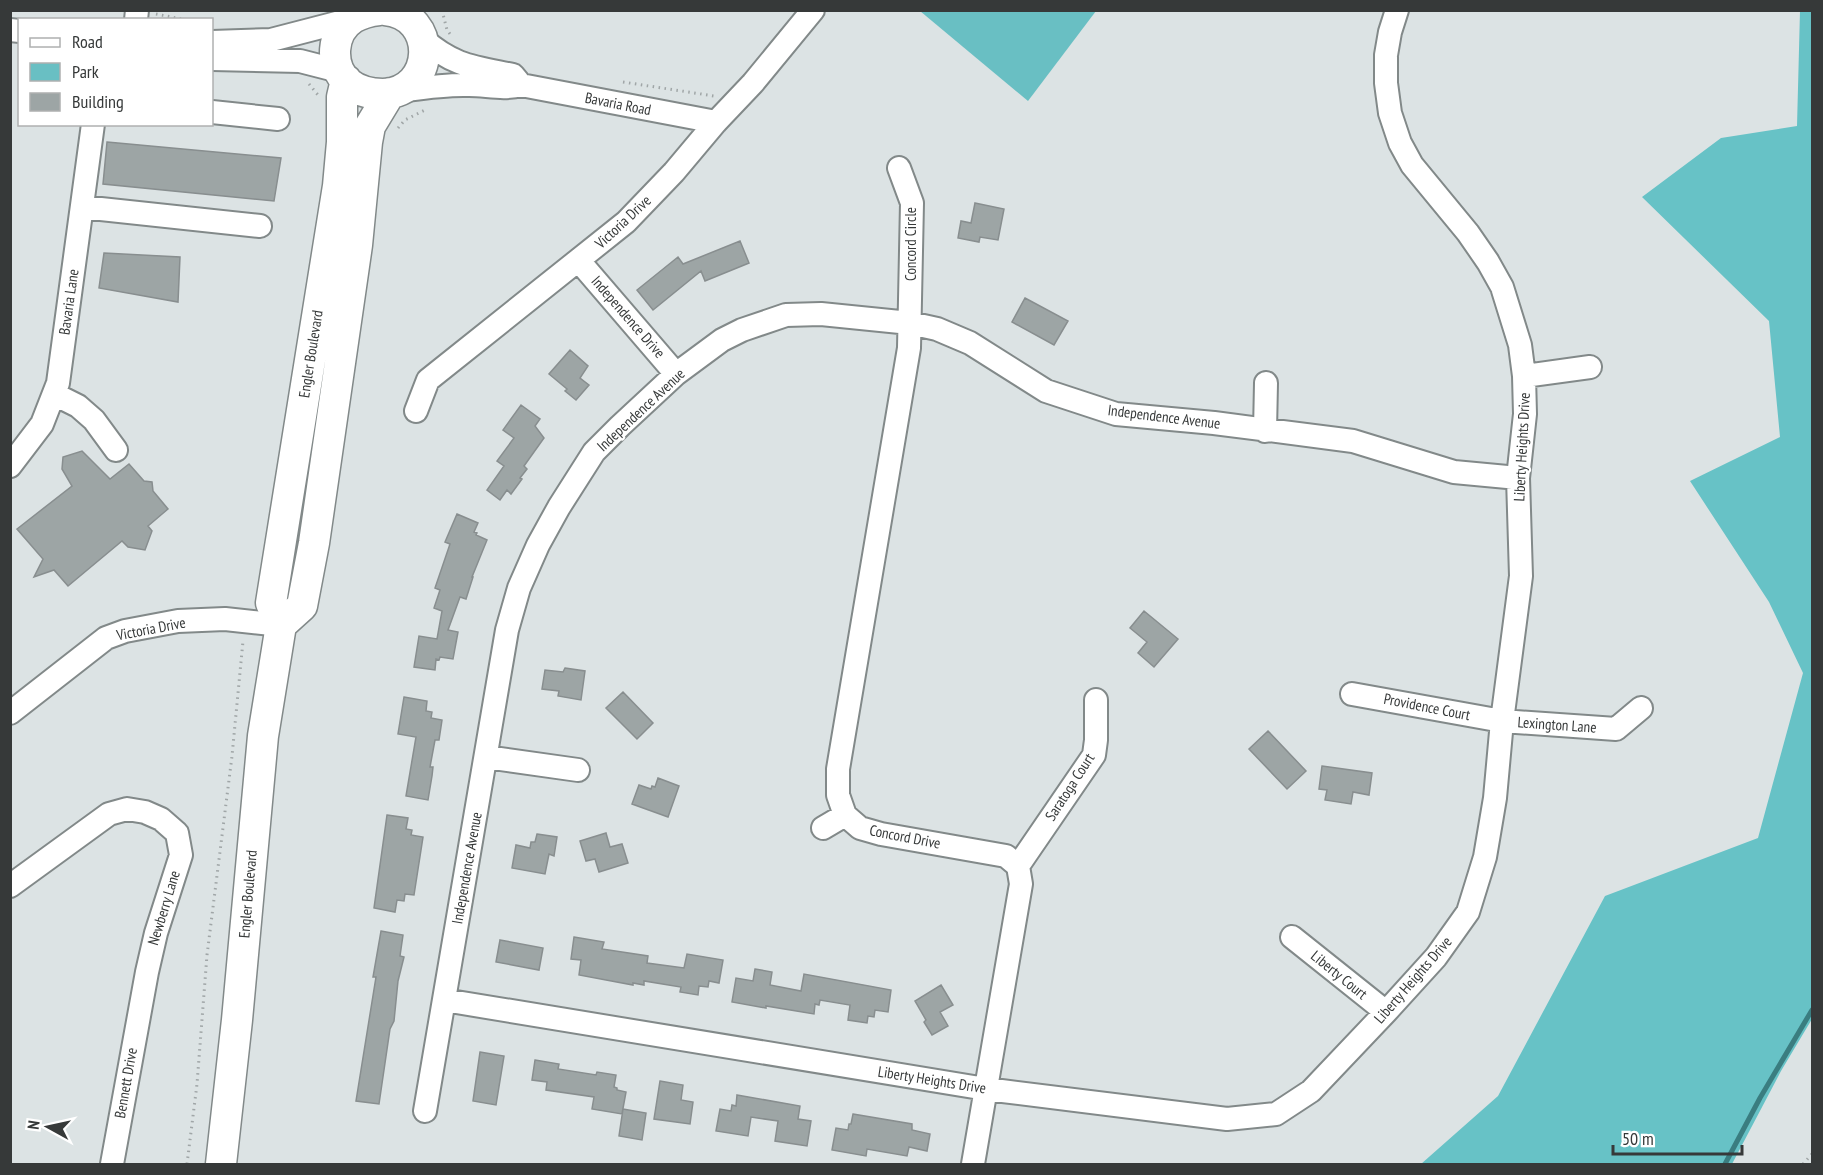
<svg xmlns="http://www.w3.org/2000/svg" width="1823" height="1175" font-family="'PT Sans Narrow',sans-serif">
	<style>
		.green { fill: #69bfc3 }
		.forest { fill: #67c2c6 }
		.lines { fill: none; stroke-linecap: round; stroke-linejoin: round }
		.stream { stroke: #3a7d80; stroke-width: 5 }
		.building { fill: #9da5a5; stroke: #888e8f; stroke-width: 1.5 }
		.minor-casing { stroke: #828989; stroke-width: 26 }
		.major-casing { stroke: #828989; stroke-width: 33 }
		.path { stroke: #a0a6a7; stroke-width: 3; stroke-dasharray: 1.5 4.5; stroke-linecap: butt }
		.minor { stroke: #fff; stroke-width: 22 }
		.major { stroke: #fff; stroke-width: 30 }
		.labels { text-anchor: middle; stroke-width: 4.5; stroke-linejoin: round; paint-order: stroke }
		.street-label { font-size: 15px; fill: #363939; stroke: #fff }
	</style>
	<rect width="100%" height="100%" fill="#dce3e4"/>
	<path class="green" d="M920 11H1096L1028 101Z"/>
	<path class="forest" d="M1800 11H1812V1019L1781 1071 1732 1164H1421L1498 1096 1605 896 1758 838 1803 673 1769 602 1690 481 1780 437 1769 321 1642 197 1721 138 1797 126Z"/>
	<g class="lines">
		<path class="stream" d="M1725 1164 1760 1098 1812 1010"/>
	</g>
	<path class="building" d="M107 142 281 158 274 201 103 184Z
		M975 203 1004 209 998 240 980 237 979 242 958 238 961 221 971 223Z
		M740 241 749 263 705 281 701 271 653 310 637 290 678 257 683 264Z
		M104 253 180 257 178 302 99 288Z
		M1025 298 1068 321 1054 345 1012 322Z
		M570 350 588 366 580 378 589 385 576 400 565 391 567 389 549 374Z
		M521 405 540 419 535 426 544 438 524 466 527 469 520 478 522 479 511 494 507 490 500 500 487 490 504 466 497 461 514 438 503 430Z
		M82 451 110 479 129 464 144 481 152 482 153 491 168 509 148 526 152 531 145 550 128 547 122 541 68 586 54 570 34 577 43 559 17 529 72 486 62 469 63 457Z
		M457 514 478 523 474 532 477 533 476 535 487 540 472 577H473L466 599 460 597 448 630 458 632 453 659 440 657 439 660 436 659 435 670 414 667 419 636 437 639 442 611 434 608 440 590 435 588 450 544 445 542Z
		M1144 611 1178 639 1154 667 1138 653 1147 642 1130 628Z
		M565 668 585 671 581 700 558 696 559 691 542 689 545 670 563 672Z
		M623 692 653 723 637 739 606 708Z
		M404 697 427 701 426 711 432 712 431 718 442 720 439 740H435L430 767H433L432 776 428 800 406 796 416 737 398 734Z
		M1268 731 1306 771 1287 789 1249 749Z
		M1322 766 1372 773 1369 795 1353 792 1351 804 1325 800 1327 790 1319 789Z
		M658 778 679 786 668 817 632 804 639 785 651 789 652 786 655 787Z
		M387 815 408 818 406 829 412 830 411 835 423 837 414 895 405 894 404 901 397 900 395 912 374 908Z
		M606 833 610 847 622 844 628 863 599 872 595 859 586 861 580 841Z
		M537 834 557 837 554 856 549 854 545 874 512 868 516 845 530 848 531 842H535Z
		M381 931 403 935 400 956 404 957 398 981 394 1021 390 1029 379 1104 356 1101 376 977H373Z
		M574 937 604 942 602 949 648 956 647 963 684 968 687 954 723 960 719 983 709 981 708 987 699 986 698 995 680 992 681 987 644 981V985L633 983V985L579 975 581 960 571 959Z
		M500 940 543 948 539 970 496 962Z
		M755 969 772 972 770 985 801 991 804 974 891 990 888 1012 875 1010 874 1017 868 1016 867 1023 848 1020 850 1005 820 1000 819 1005 815 1004 814 1014 766 1006V1008L732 1002 736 978 753 981Z
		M941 985 953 1005 940 1012 948 1026 932 1035 924 1022 926 1020 915 1001Z
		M480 1052 504 1056 496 1105 473 1101Z
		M535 1060 559 1064 558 1069 596 1075 597 1072 616 1075 614 1087 617 1088V1090L626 1092 622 1114 592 1109 594 1097 546 1090 547 1082 532 1080Z
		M660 1081 683 1085 681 1100 693 1102 690 1124 654 1119Z
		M737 1095 800 1106 798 1119 811 1121 807 1146 775 1141 778 1121 751 1117 748 1136 716 1131 720 1109 731 1111 732 1105 736 1106Z
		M623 1109 646 1113 642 1140 619 1136Z
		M853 1114 912 1124V1130L930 1134 927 1151 909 1147 907 1156 867 1149 866 1156 832 1150 836 1128 848 1130 849 1124H851Z"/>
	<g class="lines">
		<g class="minor-casing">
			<path id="minor" d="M136 20 137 10
				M10 30 20 31
				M423 39C453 66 474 67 513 75L518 81
				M212 42 271 40 352 19
				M212 59 300 61 339 71
				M398 91C421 88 446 84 469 85 487 85 503 90 521 85L716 122
				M212 112 278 119
				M899 168 912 203 909 348 838 769V795L845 815 860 828 881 834 1006 856 1018 866 1021 884 973 1164
				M82 207 260 226
				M579 261 676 374
				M1524 376 1590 367
				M54 394 78 406 94 420 116 450
				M416 411 428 380 626 222 674 172 716 122 753 83 813 10
				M1265 431 1266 383
				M10 466 42 424 58 383 93 124
				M1352 694 1502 721 1616 729 1641 708
				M10 713 106 638 125 631 178 621 225 619 281 625
				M486 757 578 770
				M823 828 845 815
				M1018 866 1094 755 1096 740V700
				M10 886 109 814 127 809 145 812 161 819 177 833 181 855 156 933 147 972 112 1164
				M1292 937 1386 1012
				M444 1000 986 1089 1227 1119 1276 1114 1311 1091 1386 1012 1436 957 1468 912 1485 857 1495 798 1502 721 1521 576 1518 478 1525 414 1524 376 1520 345 1502 287 1488 262 1468 233 1412 165 1400 143 1390 113 1386 83V55L1390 32 1397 10
				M425 1111 507 630 519 588 538 545 559 507 594 452 620 426 676 374 722 340 742 330 786 315 821 314 910 323 937 329 970 343 1046 391 1116 414 1214 423 1353 441 1454 472 1518 478"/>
		</g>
		<g class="major-casing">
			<path id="major" d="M379 10C370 11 360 14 353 18 331 32 329 66 348 83 358 91 370 94 383 94 436 92 439 15 385 10
				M281 625 302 606 314 543 357 245 367 142 370 126 390 93
				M221 1164 237 1020 263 736 281 625 271 603 338 186 342 142V97L346 80"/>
		</g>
		<path class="path" d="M442 10 447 30 450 34
			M156 14 187 20
			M623 82 714 96
			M309 84 318 95
			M398 128 405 120 427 109
			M187 1164 197 1084 207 955 232 756 243 641
			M1803 1164 1812 1154"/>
		<use href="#minor" class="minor"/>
		<use href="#major" class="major"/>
	</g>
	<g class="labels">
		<g class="street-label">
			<text transform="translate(618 104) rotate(11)" y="5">Bavaria Road</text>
			<text transform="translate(623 222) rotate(-43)" y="5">Victoria Drive</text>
			<text transform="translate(911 244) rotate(-90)" y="5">Concord Circle</text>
			<text transform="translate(69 302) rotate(-82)" y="5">Bavaria Lane</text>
			<text transform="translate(628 317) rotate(49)" y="5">Independence Drive</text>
			<text transform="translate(311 354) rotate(-81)" y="5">Engler Boulevard</text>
			<text transform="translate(641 410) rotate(-43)" y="5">Independence Avenue</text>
			<text transform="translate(1164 417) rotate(7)" y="5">Independence Avenue</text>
			<text transform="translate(1522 447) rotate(-87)" y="5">Liberty Heights Drive</text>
			<text transform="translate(151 629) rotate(-11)" y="5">Victoria Drive</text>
			<text transform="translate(1427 707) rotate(11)" y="5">Providence Court</text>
			<text transform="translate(1557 725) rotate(4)" y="5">Lexington Lane</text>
			<text transform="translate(1070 787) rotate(-57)" y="5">Saratoga Court</text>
			<text transform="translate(905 837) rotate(11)" y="5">Concord Drive</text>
			<text transform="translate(467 868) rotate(-80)" y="5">Independence Avenue</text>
			<text transform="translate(248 894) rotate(-85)" y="5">Engler Boulevard</text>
			<text transform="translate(164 908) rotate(-73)" y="5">Newberry Lane</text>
			<text transform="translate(1339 975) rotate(39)" y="5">Liberty Court</text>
			<text transform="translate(1413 980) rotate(-49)" y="5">Liberty Heights Drive</text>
			<text transform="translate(932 1080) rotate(9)" y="5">Liberty Heights Drive</text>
			<text transform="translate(126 1083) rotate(-80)" y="5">Bennett Drive</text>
		</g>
	</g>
	<rect width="1823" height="1175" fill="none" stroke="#363939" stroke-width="24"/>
	<rect x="18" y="18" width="195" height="108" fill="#ffffff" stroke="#afb0b0" stroke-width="1.5"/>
	<rect x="30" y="38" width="30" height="9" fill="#ffffff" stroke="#afb0b0" stroke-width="1.5"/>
	<text x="72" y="48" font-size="18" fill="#363939">Road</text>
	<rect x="30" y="63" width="30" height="18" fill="#69bfc3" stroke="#afb0b0" stroke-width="1.5"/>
	<text x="72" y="78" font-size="18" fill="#363939">Park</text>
	<rect x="30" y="93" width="30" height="18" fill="#9da5a5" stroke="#afb0b0" stroke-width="1.5"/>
	<text x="72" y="108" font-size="18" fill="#363939">Building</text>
	<g transform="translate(48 1127) rotate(278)" stroke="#ffffff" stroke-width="4.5" paint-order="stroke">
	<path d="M0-4.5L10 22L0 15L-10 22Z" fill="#363939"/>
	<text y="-9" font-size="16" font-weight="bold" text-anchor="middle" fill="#363939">N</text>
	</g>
	<path d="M1613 1145v9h129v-9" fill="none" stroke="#363939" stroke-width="3"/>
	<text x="1622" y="1145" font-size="18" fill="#363939" stroke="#ffffff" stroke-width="4.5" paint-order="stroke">50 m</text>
</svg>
